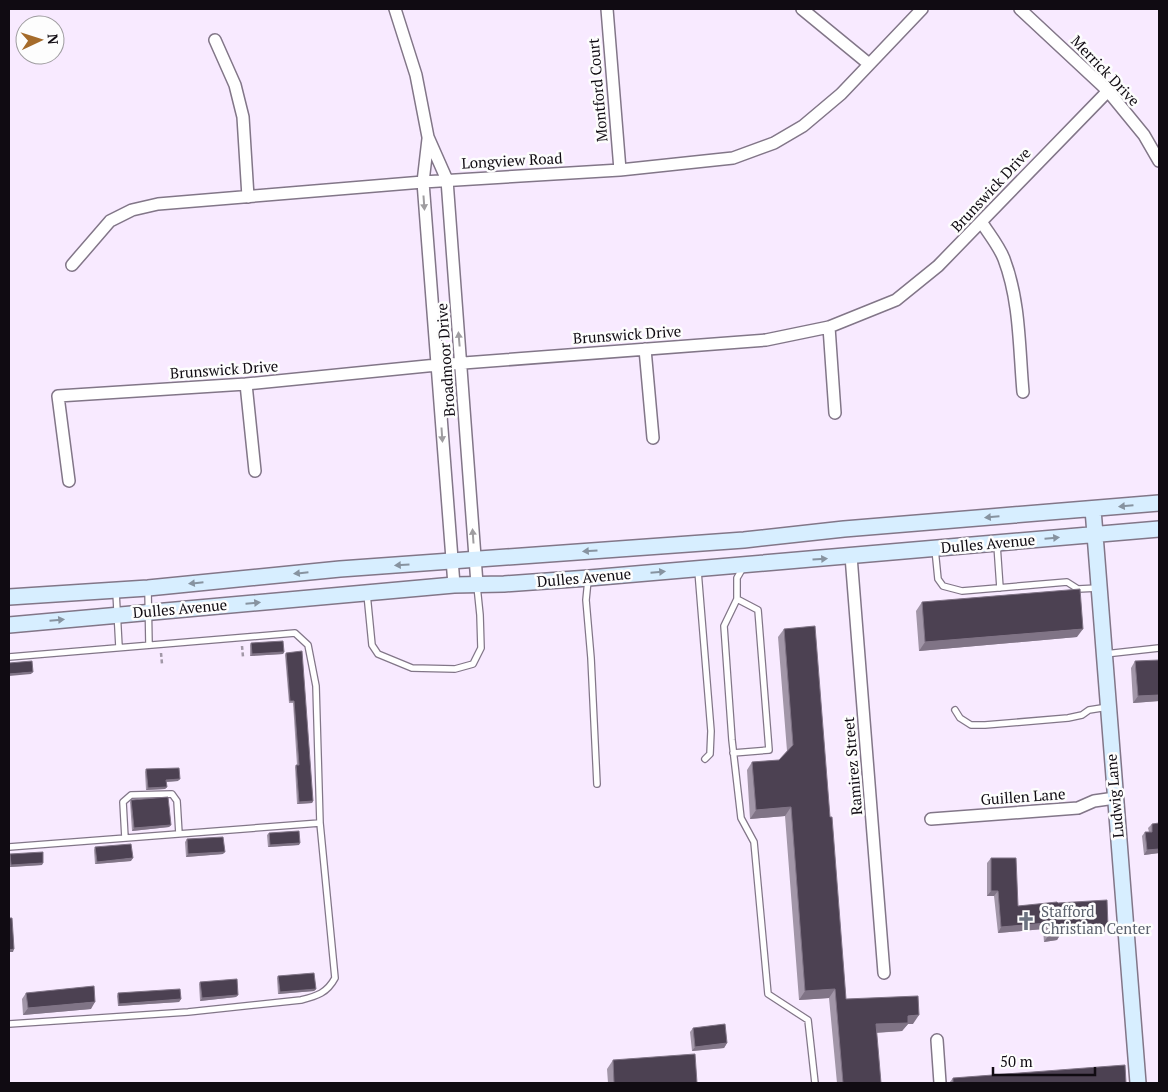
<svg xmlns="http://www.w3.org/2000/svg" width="1168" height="1092" font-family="'PT Serif',serif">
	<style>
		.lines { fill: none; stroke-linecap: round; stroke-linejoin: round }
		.lane-casing { stroke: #827688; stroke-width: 8 }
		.street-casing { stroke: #827688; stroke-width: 14 }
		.secondary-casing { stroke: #827688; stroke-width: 18 }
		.path { stroke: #a298a7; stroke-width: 2.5; stroke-dasharray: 4 2.5; stroke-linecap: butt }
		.lane { stroke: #fff; stroke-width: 5.5 }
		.street { stroke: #fff; stroke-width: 11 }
		.secondary { stroke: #d7eeff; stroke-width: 15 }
		.wall { fill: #a296a8 }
		.shaded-wall { fill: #807486 }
		.building { fill: #4c4152; stroke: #807486 }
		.oneway { fill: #9f9da0 }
		.oneway2 { fill: #8793a0 }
		.labels { text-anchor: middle; stroke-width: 5; stroke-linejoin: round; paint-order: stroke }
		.street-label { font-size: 15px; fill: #100b12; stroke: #fdfdfd }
		.worship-label { font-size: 15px; fill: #5b616d; stroke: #fdfdfd; text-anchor: start }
	</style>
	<rect width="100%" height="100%" fill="#f8eaff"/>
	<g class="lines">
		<g class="lane-casing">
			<path id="lane" d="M997 545 1000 588
				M935 549 938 579 943 586 962 591 1067 582 1078 589 1098 588
				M744 566 737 578V599L724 626 732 740 741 818 754 842 768 994 808 1020 815 1083
				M698 571 711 731 710 754 705 759
				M588 580 586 600 591 658 597 784
				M148 590 149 645
				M116 592 119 647
				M367 594 372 645 378 654 412 668 455 669 473 664 481 648 480 615 477 586
				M1105 654 1159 648
				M9 657 295 633 308 645 316 686 320 823 335 978C327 993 317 996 301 1000L188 1012 9 1024
				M955 710 960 718 971 725H985L1068 718 1082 715 1089 710 1108 707
				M733 753 769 750 758 610 737 599
				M125 838 123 802 131 795 172 794 177 801 179 834
				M9 847 320 823"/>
		</g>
		<g class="street-casing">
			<path id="street" d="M395 9 416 75 428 137 447 180 477 584
				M607 9 620 170
				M802 9 869 64
				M1020 9 1108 91 1144 135 1159 161
				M215 40 235 85 243 117 248 197
				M428 139 423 182 454 585
				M982 223C989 234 999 246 1004 259 1020 301 1019 347 1023 392
				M72 265 110 221 132 210 158 204 423 182 620 170 733 158 774 143 803 126 841 94 922 9
				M829 327 835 413
				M645 349 653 438
				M246 384 255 471
				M69 481 58 396 246 384 437 365 766 340 829 327 896 300 938 266 1108 91
				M851 556 884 973
				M931 819 1078 808 1094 801 1115 798
				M937 1040 940 1083"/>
		</g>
		<g class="secondary-casing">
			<path id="secondary" d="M1093 509 1138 1083
				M9 597 148 588 340 569 744 540 844 529 1159 503
				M9 625 454 585 504 584 589 578 1159 529"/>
		</g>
		<path class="path" d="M242 646 243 657
			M161 653 162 664"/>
		<use href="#lane" class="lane"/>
		<use href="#street" class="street"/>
		<use href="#secondary" class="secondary"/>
	</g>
	<path class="wall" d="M922 602 1077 637 919 651 916 611Z
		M784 629 830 817 846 999 913 1024H908L902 1031 876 1033 881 1083H837L829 998 799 1000 785 816 750 819 747 770 752 762 779 760 787 751 778 637Z
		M251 643 284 652 283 654 250 656V645Z
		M286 653 313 801 312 803 297 804 295 767 296 765H297L293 703H289L285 655Z
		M1135 661 1159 701 1133 703 1131 668Z
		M146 769 178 781 166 782 167 787 165 789 146 790 145 772Z
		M131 800 171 825 169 827 132 831 130 802Z
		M1152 824 1159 853 1144 855 1142 836 1145 832H1149L1148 828Z
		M269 833 299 845 268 847 267 835Z
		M187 839 223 854 186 857 185 842Z
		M95 847 131 861 95 864 94 850Z
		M10 854 42 865 10 867 9 856Z
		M991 858 1018 906 1058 903 1108 927 1104 933 1060 935 1057 940 1044 942 1043 929 998 933 994 896H987V863Z
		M278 976 316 989 314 991 278 994 277 978Z
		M200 982 238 995 236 997 200 1001 199 984Z
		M26 993 91 1009 23 1015 22 999Z
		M118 993 181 999 179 1002 118 1006 117 996Z
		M693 1028 727 1043 724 1048 692 1051 690 1032Z
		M613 1060 697 1083H608L607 1069Z
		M953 1078 1126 1083H949Z"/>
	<path class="shaded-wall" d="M1083 629 1077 637 919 651 925 642Z
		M284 652 283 654 250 656 252 654Z
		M33 672 31 674 9 676V674Z
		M1159 695V701L1133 703 1138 696Z
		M180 779 178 781 165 782 166 780Z
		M167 787 165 789 146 790 148 788Z
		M313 801 312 803 297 804 299 802Z
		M791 807 785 816 750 819 756 810Z
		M171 825 169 827 132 831 134 828Z
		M300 843 299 845 268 847 270 845Z
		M1159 849V853L1144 855 1147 850Z
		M225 852 223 854 186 857 188 854Z
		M133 858 131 861 95 864 97 862Z
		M43 863 42 865 10 867 11 865Z
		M991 891H998L994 896H987Z
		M1047 923 1043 929 998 933 1001 927Z
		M1108 927 1104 933 1060 935 1057 940 1044 942 1048 936 1060 930Z
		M14 949 13 952H9V950Z
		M316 989 314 991 278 994 280 992Z
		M835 989 829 998 799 1000 805 991Z
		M238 995 236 997 200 1001 202 998Z
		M181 999 179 1002 118 1006 119 1004Z
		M95 1002 91 1009 23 1015 28 1008Z
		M919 1015 913 1024H908L902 1031 870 1033 876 1024 908 1016Z
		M727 1043 724 1048 692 1051 695 1047Z"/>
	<path class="building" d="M1080 589 1083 629 925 642 922 602Z
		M815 626 830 817H832L846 999 918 996 919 1015 908 1016V1023L876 1024 881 1083H843L835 989 805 991 791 807 756 810 752 762 779 760 793 745 784 629Z
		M283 641 284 652 252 654 251 643Z
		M302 651 313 801 299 802 296 765H299L294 701H290L286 653Z
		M1159 660V695L1138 696 1135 661Z
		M32 661 33 672 9 674V663Z
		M179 768 180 779 166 780 167 787 148 788 146 769Z
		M168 797 171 825 134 828 131 800Z
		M1159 823V849L1147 850 1145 832H1152V824Z
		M299 831 300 843 270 845 269 833Z
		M223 837 225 852 188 854 187 839Z
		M131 844 133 858 97 862 95 847Z
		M43 852V863L11 865 10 854Z
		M991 858H1016L1018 906 1057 902 1058 903 1107 900 1108 927 1060 930V935L1048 936 1047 923 1001 927 998 891H991Z
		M9 918H12L14 949 9 950Z
		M314 973 316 989 280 992 278 976Z
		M237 979 238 995 202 998 200 982Z
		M94 986 95 1002 28 1008 26 993Z
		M180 989 181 999 119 1004 118 993Z
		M725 1024 727 1043 695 1047 693 1028Z
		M695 1054 697 1083H614L613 1060Z
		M1125 1065 1126 1083H953V1078Z"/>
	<defs><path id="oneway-solid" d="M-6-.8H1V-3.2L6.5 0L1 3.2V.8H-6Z" transform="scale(1.25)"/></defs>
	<g class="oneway">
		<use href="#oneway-solid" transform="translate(424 203) rotate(86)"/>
		<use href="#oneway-solid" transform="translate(459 339) rotate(-95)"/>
		<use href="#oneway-solid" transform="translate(442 435) rotate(86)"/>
		<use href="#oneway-solid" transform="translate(473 536) rotate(-94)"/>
	</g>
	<g class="oneway2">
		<use href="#oneway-solid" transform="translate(1126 506) rotate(175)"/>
		<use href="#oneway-solid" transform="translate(992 517) rotate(175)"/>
		<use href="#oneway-solid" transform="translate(1052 538) rotate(-5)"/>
		<use href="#oneway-solid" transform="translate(590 551) rotate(176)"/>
		<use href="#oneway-solid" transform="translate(820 559) rotate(-4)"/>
		<use href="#oneway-solid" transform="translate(402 565) rotate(177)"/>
		<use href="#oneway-solid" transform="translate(658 572) rotate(-5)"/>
		<use href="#oneway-solid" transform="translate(301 573) rotate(174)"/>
		<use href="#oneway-solid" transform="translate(196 583) rotate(174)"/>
		<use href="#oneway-solid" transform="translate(253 603) rotate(-5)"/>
		<use href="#oneway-solid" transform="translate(57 620) rotate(-5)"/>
	</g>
	<defs>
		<g id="church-bare" transform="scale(1.5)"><path d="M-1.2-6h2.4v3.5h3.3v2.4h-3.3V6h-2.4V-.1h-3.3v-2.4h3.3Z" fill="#6b7280" stroke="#fdfdfd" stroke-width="2.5" paint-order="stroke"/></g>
	</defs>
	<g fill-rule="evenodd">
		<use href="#church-bare" x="1026" y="921"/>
	</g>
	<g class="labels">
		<g class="street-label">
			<text transform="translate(1105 71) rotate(46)" y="5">Merrick Drive</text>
			<text transform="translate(598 90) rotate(-95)" y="5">Montford Court</text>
			<text transform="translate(512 161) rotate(-3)" y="5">Longview Road</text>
			<text transform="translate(991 190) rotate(-47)" y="5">Brunswick Drive</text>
			<text transform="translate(627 335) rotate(-4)" y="5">Brunswick Drive</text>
			<text transform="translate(446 360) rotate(-94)" y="5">Broadmoor Drive</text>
			<text transform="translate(224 370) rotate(-4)" y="5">Brunswick Drive</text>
			<text transform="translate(988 544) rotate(-5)" y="5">Dulles Avenue</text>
			<text transform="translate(584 578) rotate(-5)" y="5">Dulles Avenue</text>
			<text transform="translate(180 609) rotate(-5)" y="5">Dulles Avenue</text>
			<text transform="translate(853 766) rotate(-95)" y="5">Ramirez Street</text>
			<text transform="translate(1115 796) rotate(-95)" y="5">Ludwig Lane</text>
			<text transform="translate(1023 797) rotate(-4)" y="5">Guillen Lane</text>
		</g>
		<g class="worship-label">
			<text x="1041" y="917">Stafford<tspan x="1041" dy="17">Christian Center</tspan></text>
		</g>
	</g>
	<rect width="1168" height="1092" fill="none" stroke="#100b12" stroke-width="20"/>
	<g transform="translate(40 40) rotate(86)"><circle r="24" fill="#fdfdfd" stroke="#9e9c9f"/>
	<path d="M0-4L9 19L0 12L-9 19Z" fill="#a56b2b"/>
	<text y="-8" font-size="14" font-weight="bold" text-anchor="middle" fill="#100b12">N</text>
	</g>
	<path d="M993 1067v8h102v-8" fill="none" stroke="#100b12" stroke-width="2.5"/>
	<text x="1000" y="1067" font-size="15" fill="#100b12" stroke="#fdfdfd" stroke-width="4" paint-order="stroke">50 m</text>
</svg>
